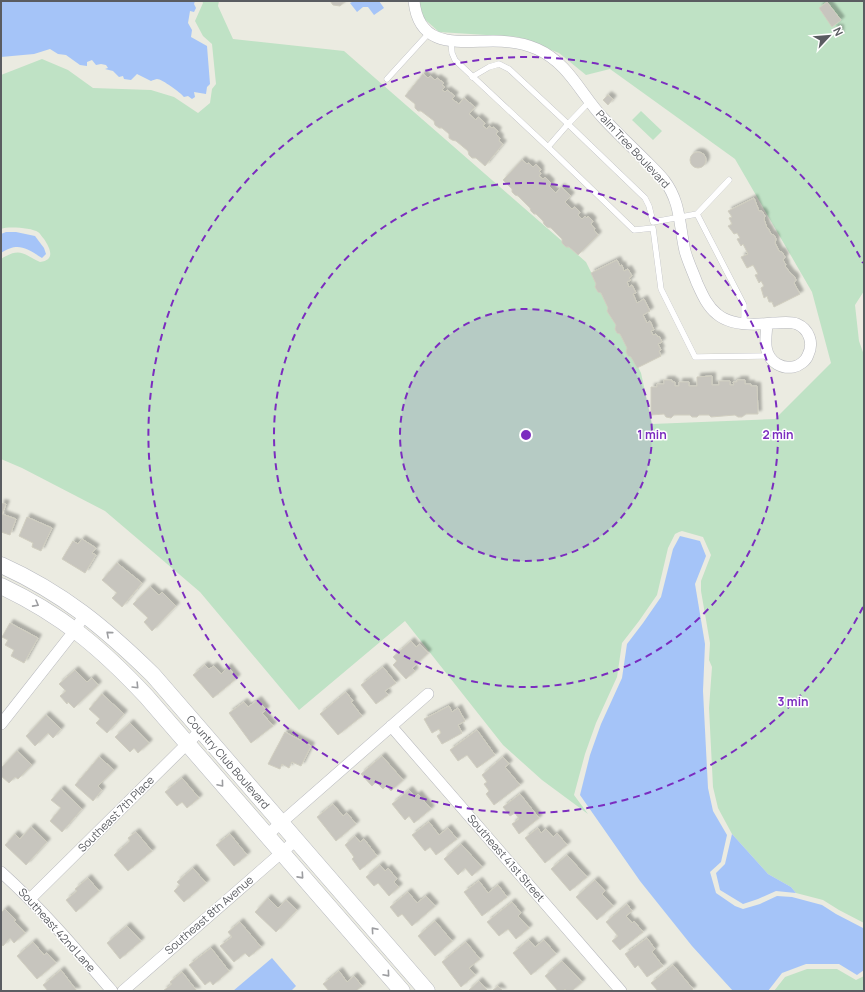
<svg xmlns="http://www.w3.org/2000/svg" width="865" height="992" font-family="Manrope,sans-serif">
	<style>
		.green { fill: #bfe2c5 }
		.water { fill: #a5c4f8 }
		.building { fill: #c7c5be; stroke: #d0cec0; filter: url(#shadow) }
		.lines { fill: none; stroke-linecap: round; stroke-linejoin: round }
		.service-casing { stroke: #b7b8bd; stroke-width: 6 }
		.minor-casing { stroke: #b7b8bd; stroke-width: 12 }
		.secondary-casing { stroke: #b7b9bf; stroke-width: 17 }
		.service { stroke: #fff; stroke-width: 5.5 }
		.minor { stroke: #fff; stroke-width: 11 }
		.secondary { stroke: #fff; stroke-width: 16 }
		.oneway { stroke: #9c9da0 }
		.ring { fill: none; stroke: #7b2cbf; stroke-width: 2; stroke-dasharray: 7 5 }
		.labels { text-anchor: middle; stroke-width: 3; stroke-linejoin: round; paint-order: stroke }
		.street-label { font-size: 11px; fill: #5a5c61; stroke: #fff }
		.centre { fill: #7b2cbf; stroke: #fff; stroke-width: 2 }
		.ring-label { font-size: 12px; text-anchor: middle; font-weight: bold; fill: #7b2cbf; stroke: #fff; stroke-width: 3; stroke-linejoin: round; paint-order: stroke }
	</style>
	<defs>
		<filter id="shadow"><feDropShadow dx="3.5" dy="-3.5" stdDeviation="1" flood-color="#0004"/></filter>
	</defs>
	<rect width="100%" height="100%" fill="#ebebe1"/>
	<path class="green" d="M202 1H219L218 6 233 39 344 51 586 262 641 373 652 424 775 419 831 363 812 292 735 159 610 69 586 75 559 53 518 37 439 32 420 15V1H864V291L855 305 859 341 864 355V923L839 910 823 900 796 893 791 887 768 874 732 834 718 808 713 787 709 708 712 667 709 660 710 643 701 591V581L711 555 703 537 682 531 679 532 675 534 668 548 657 595 639 621 622 643 617 677 596 723 585 754 574 795 588 814 542 780 503 745 405 621 299 710 200 592 105 511 22 468 1 459V259C20 247 23 254 40 262 56 260 50 248 44 239 42 237 40 233 38 232 32 228 8 226 1 229V75L42 59 68 70 93 88 151 90 174 97 198 113 210 103 212 89 216 84 212 44 203 36 195 21 203 3Z
		M641 111 662 131 653 140 632 120Z
		M807 969H837L856 980 864 976V991H774L785 977Z"/>
	<path class="water" d="M1 1H195L194 4 196 8 194 12 190 11 188 23 192 30 191 37 207 46 210 84 207 87 206 94 194 92 195 97 192 99 188 96 184 97C181 93 162 79 157 79 156 79 153 80 151 81L137 74 131 80 124 79 123 76 119 77 113 71 105 69 108 68 106 65 101 64 96 65 92 60 87 62V66L80 65 66 55 58 54 50 49 34 54 1 57Z
		M354 1H379L384 8 374 15 368 7H363L357 12 350 3Z
		M6 232H16L35 236 44 248 46 254 42 258C26 248 18 242 1 253V234Z
		M680 536 700 541 706 556 695 584 705 644 703 691 708 788 713 811 727 835 721 862 710 872 716 893 735 906 743 909 760 904 777 896 792 897 822 905 836 914 863 928 864 929V970L857 975 839 964H806L782 973 768 991H733L692 946 640 881 580 795 590 755 601 724 622 678 627 644 643 623 661 597 673 549Z
		M732 834 768 874 791 887 796 893 776 891 758 899 743 904 720 890 716 873 725 864Z
		M272 958 296 986 291 991H233Z"/>
	<path class="building" d="M330 1H346L340 6 333 5Z
		M827 2 841 20 832 27 819 8Z
		M834 28H840V36H835Z
		M423 74 428 78 430 76 435 80 437 78 444 83 442 85 445 87 442 90 445 92 447 90 455 96 452 99 459 104 464 98 475 107 469 114 476 120 478 117 485 123 483 126 487 129 489 126 492 128 493 127 498 131 496 134 500 138 499 141 503 144 485 166 476 158H472L469 155 468 151 456 141 452 140 449 138V134L442 128H439L435 125 434 121 421 111H418L415 108V104L405 96Z
		M608 95 613 99 608 105 603 100Z
		M690 160a8 8 0 1 1 16 0a8 8 0 1 1-16 0Z
		M522 160 527 164 529 163 533 167 536 164 541 170 539 171 541 173 539 176 543 179 545 177 551 183 549 186 556 193 561 187 571 196 565 202 572 209 575 207 580 212 578 215 582 219 585 216 587 218 588 216 593 221 591 224 595 229 594 230 598 235 578 255 569 247H566L562 243V239L551 228 547 227 544 224 543 221 536 214H534L531 211 530 208 518 196 515 195 512 192V189L503 180Z
		M754 198 759 211H762L765 216 764 219 767 228H768L771 234 774 235 776 239 775 243 779 251 782 252 785 257 783 260 786 265 785 266 791 274 794 276 796 280 794 283 800 294 774 307 772 302H769L767 296 764 298 761 288 764 286 761 281 759 283 755 275 758 274 753 265 747 268 741 257 748 254 743 244 741 246 737 239 740 238 737 233 734 234 728 226 732 224 729 218 732 217 728 211Z
		M617 260 620 266 622 265 624 271 628 269 632 276 629 278 631 280 627 282 629 287 632 285 636 293 633 294 637 303 644 299 650 311 643 315 647 323 650 321 654 330 651 331 653 335 656 334 658 337 659 336 662 342 658 344 661 350 659 351 661 356 637 368 631 357 628 356 626 352 627 348 620 334 617 333 615 329 616 325 607 311 608 308 601 293 598 292 595 287 596 284 591 273Z
		M712 376V385H719V381H730V385H734L733 382H737V380H745V384H751V386H757L758 414H746L742 417H738L735 415 711 417 709 415H699L697 417H692L690 415H674L671 418 666 417 664 414 651 415V387H657V384H664V380H672V382H675V386H679V382H689V386H697V377Z
		M1 503 6 504 2 514 16 519 10 535 1 532Z
		M27 517 52 528 41 551 32 547 33 543 19 536Z
		M82 539 96 548 92 553 96 555 85 573 62 559 73 541 78 544Z
		M117 563 142 583 122 607 112 598 117 593 102 580Z
		M150 587 159 595 162 592 176 606 152 631 144 622 148 618 133 604Z
		M10 623 38 638 24 663 11 656 14 650 5 645 8 640 2 637Z
		M411 641 416 647 420 644 428 653 412 668 415 671 406 679 393 665 397 661 393 657Z
		M205 665 209 669 214 666 221 674 228 667 237 678 213 698 193 675Z
		M383 667 396 683 385 691 388 695 376 704 361 685Z
		M75 670 87 682 92 678 98 685 74 708 68 702 67 704 60 696 66 691 59 684Z
		M346 692 353 701 351 702 362 716 338 735 320 714Z
		M102 694 124 714 107 733 96 723 100 719 89 709Z
		M258 700 266 710 262 713 273 726 251 743 229 713 244 702 248 707Z
		M449 706 452 712 458 708 465 721 458 725 462 733 442 744 437 736 441 733 439 729 432 733 424 719Z
		M46 715 61 729 53 738 48 733 35 746 26 736Z
		M130 723 149 743 138 753 134 748 130 752 115 737Z
		M477 730 495 755 477 768 467 755 458 761 450 750Z
		M285 732 311 746 301 766 292 762 289 768 282 764 280 769 268 764Z
		M17 751 32 765 18 779 15 777 9 783 1 776V768Z
		M382 756 403 780 391 791 386 786 383 789 376 782 372 786 361 774Z
		M99 757 114 770 98 786 102 790 93 801 75 785Z
		M503 757 509 764 505 767 520 785 494 805 486 794 489 791 484 784 487 782 482 775Z
		M182 778 199 798 187 808 182 802 177 806 165 792Z
		M61 789 82 809 62 832 50 821 61 808 51 800Z
		M409 790 415 797 418 794 431 809 414 823 409 816 405 820 392 804Z
		M520 794 539 818 519 834 512 824 519 819 515 813 510 816 503 807Z
		M333 804 343 816 347 813 356 824 336 841 317 817Z
		M429 822 439 835 448 828 457 839 436 855 430 847 425 851 412 835Z
		M31 827 47 842 26 865 5 845 15 834 20 839Z
		M538 828 541 833 546 829 553 837 557 833 567 845 545 863 525 838Z
		M136 832 152 851 128 871 114 855 130 841 128 838Z
		M230 834 247 855 234 866 216 845Z
		M355 836 360 842 364 839 377 856 360 870 352 859 354 857 345 845Z
		M461 844 482 867 472 876 465 868 458 875 444 859Z
		M567 855 587 877 570 891 551 869Z
		M380 865 385 871 388 868 397 879 394 882 399 887 389 896 378 883 374 886 366 877Z
		M193 868 206 883 184 902 174 891 180 885 177 882Z
		M88 878 99 891 76 912 66 900 77 891 75 889Z
		M595 880 605 891 602 894 613 906 597 920 576 897Z
		M479 881 488 893 498 885 507 897 482 916 464 892Z
		M408 892 417 903 426 896 435 906 412 926 402 914 398 917 390 907Z
		M268 898 278 908 286 900 297 910 276 932 255 912Z
		M512 902 521 913 518 916 529 928 516 939 508 929 499 936 487 922Z
		M627 904 632 911 626 916 632 923 634 921 643 932 620 950 612 941 618 936 606 922Z
		M5 909 16 920 14 921 25 933 14 943 10 938 3 946 1 944V913Z
		M435 921 452 941 435 956 418 936Z
		M240 922 261 947 249 957 245 953 234 962 220 946 232 937 228 932Z
		M127 926 141 941 120 959 107 943Z
		M647 938 655 949 652 952 663 966 647 977 638 965 635 968 625 954Z
		M529 940 535 947 544 940 556 954 531 975 513 953Z
		M33 942 44 955 47 953 56 963 37 979 17 956Z
		M466 942 480 959 469 968 475 975 461 987 442 962Z
		M211 948 229 971 213 985 210 981 205 985 189 965Z
		M562 961 582 982 572 991H567L565 989 563 991H558L545 976Z
		M673 965 693 989 691 991H658L651 983Z
		M61 970 77 991H48L43 985Z
		M339 971 347 982 354 976 362 986 356 991H329L323 984Z
		M182 972 197 991H163L172 984 170 982Z
		M479 981 488 991H468Z
		M498 986 503 991H492Z"/>
	<g class="lines">
		<g class="service-casing">
			<path id="service" d="M451 42 452 53 455 60 548 147 634 230 653 228 661 289 695 357 768 356
				M472 77 489 67 499 64 509 69 568 124 590 101
				M387 79 429 33
				M548 147 568 124 645 198 649 206 653 222 697 214 744 305V323
				M697 214 729 180"/>
		</g>
		<g class="minor-casing">
			<path id="minor" d="M414 1C419 49 458 41 493 41 507 41 524 43 537 49 569 63 581 95 604 119 618 134 633 148 648 163 653 168 659 174 664 180 681 202 679 225 685 251 688 262 693 272 697 283 702 294 707 306 717 314 731 326 756 325 773 323 781 323 790 321 797 324 809 329 814 343 808 355 806 361 799 366 793 367 787 368 782 367 777 364 762 355 766 338 767 324
				M1 724 75 630 85 614
				M391 726 621 991
				M266 836 428 694
				M1 872C41 908 76 949 112 991
				M30 899 201 730
				M123 991 296 840"/>
		</g>
		<g class="secondary-casing">
			<path id="secondary" d="M1 565C63 593 105 628 153 675L427 991
				M1 586C62 615 101 648 146 696L402 991"/>
		</g>
		<use href="#service" class="service"/>
		<use href="#minor" class="minor"/>
		<use href="#secondary" class="secondary"/>
	</g>
	<defs><path id="oneway-chevron" d="M-2-3.5L2.5 0L-2 3.5" fill="none" stroke-width="1.6" stroke-linecap="round" stroke-linejoin="round"/></defs>
	<g class="oneway">
		<use href="#oneway-chevron" transform="translate(36 604) rotate(29)"/>
		<use href="#oneway-chevron" transform="translate(109 634) rotate(-139)"/>
		<use href="#oneway-chevron" transform="translate(136 686) rotate(46)"/>
		<use href="#oneway-chevron" transform="translate(221 784) rotate(50)"/>
		<use href="#oneway-chevron" transform="translate(301 876) rotate(48)"/>
		<use href="#oneway-chevron" transform="translate(374 930) rotate(-131)"/>
		<use href="#oneway-chevron" transform="translate(387 974) rotate(49)"/>
	</g>
	<circle cx="526" cy="435" r="126" fill="#7b2cbf" fill-opacity=".12"/>
	<g class="ring">
		<circle cx="526" cy="435" r="126"/>
		<circle cx="526" cy="435" r="252"/>
		<path d="M863 607A378 378 0 1 1 863 263"/>
	</g>
	<g class="labels">
		<g class="street-label">
			<text transform="translate(633 149) rotate(47)" y="4">Palm Tree Boulevard</text>
			<text transform="translate(228 762) rotate(49)" y="4">Country Club Boulevard</text>
			<text transform="translate(116 814) rotate(-45)" y="4">Southeast 7th Place</text>
			<text transform="translate(506 858) rotate(49)" y="4">Southeast 41st Street</text>
			<text transform="translate(209 915) rotate(-41)" y="4">Southeast 8th Avenue</text>
			<text transform="translate(57 930) rotate(48)" y="4">Southeast 42nd Lane</text>
		</g>
	</g>
	<circle cx="526" cy="435" r="6" class="centre"/>
	<g class="ring-label">
		<text x="652" y="439">1 min</text>
		<text x="778" y="439">2 min</text>
		<text x="793" y="706">3 min</text>
	</g>
	<rect width="865" height="992" fill="none" stroke="#5a5c61" stroke-width="4"/>
	<g transform="translate(829 36) rotate(64)" stroke="#ffffff" stroke-width="3" paint-order="stroke">
	<path d="M0-3L7 15L0 10L-7 15Z" fill="#5a5c61"/>
	<text y="-6" font-size="11" font-weight="bold" text-anchor="middle" fill="#5a5c61">N</text>
	</g>
</svg>
